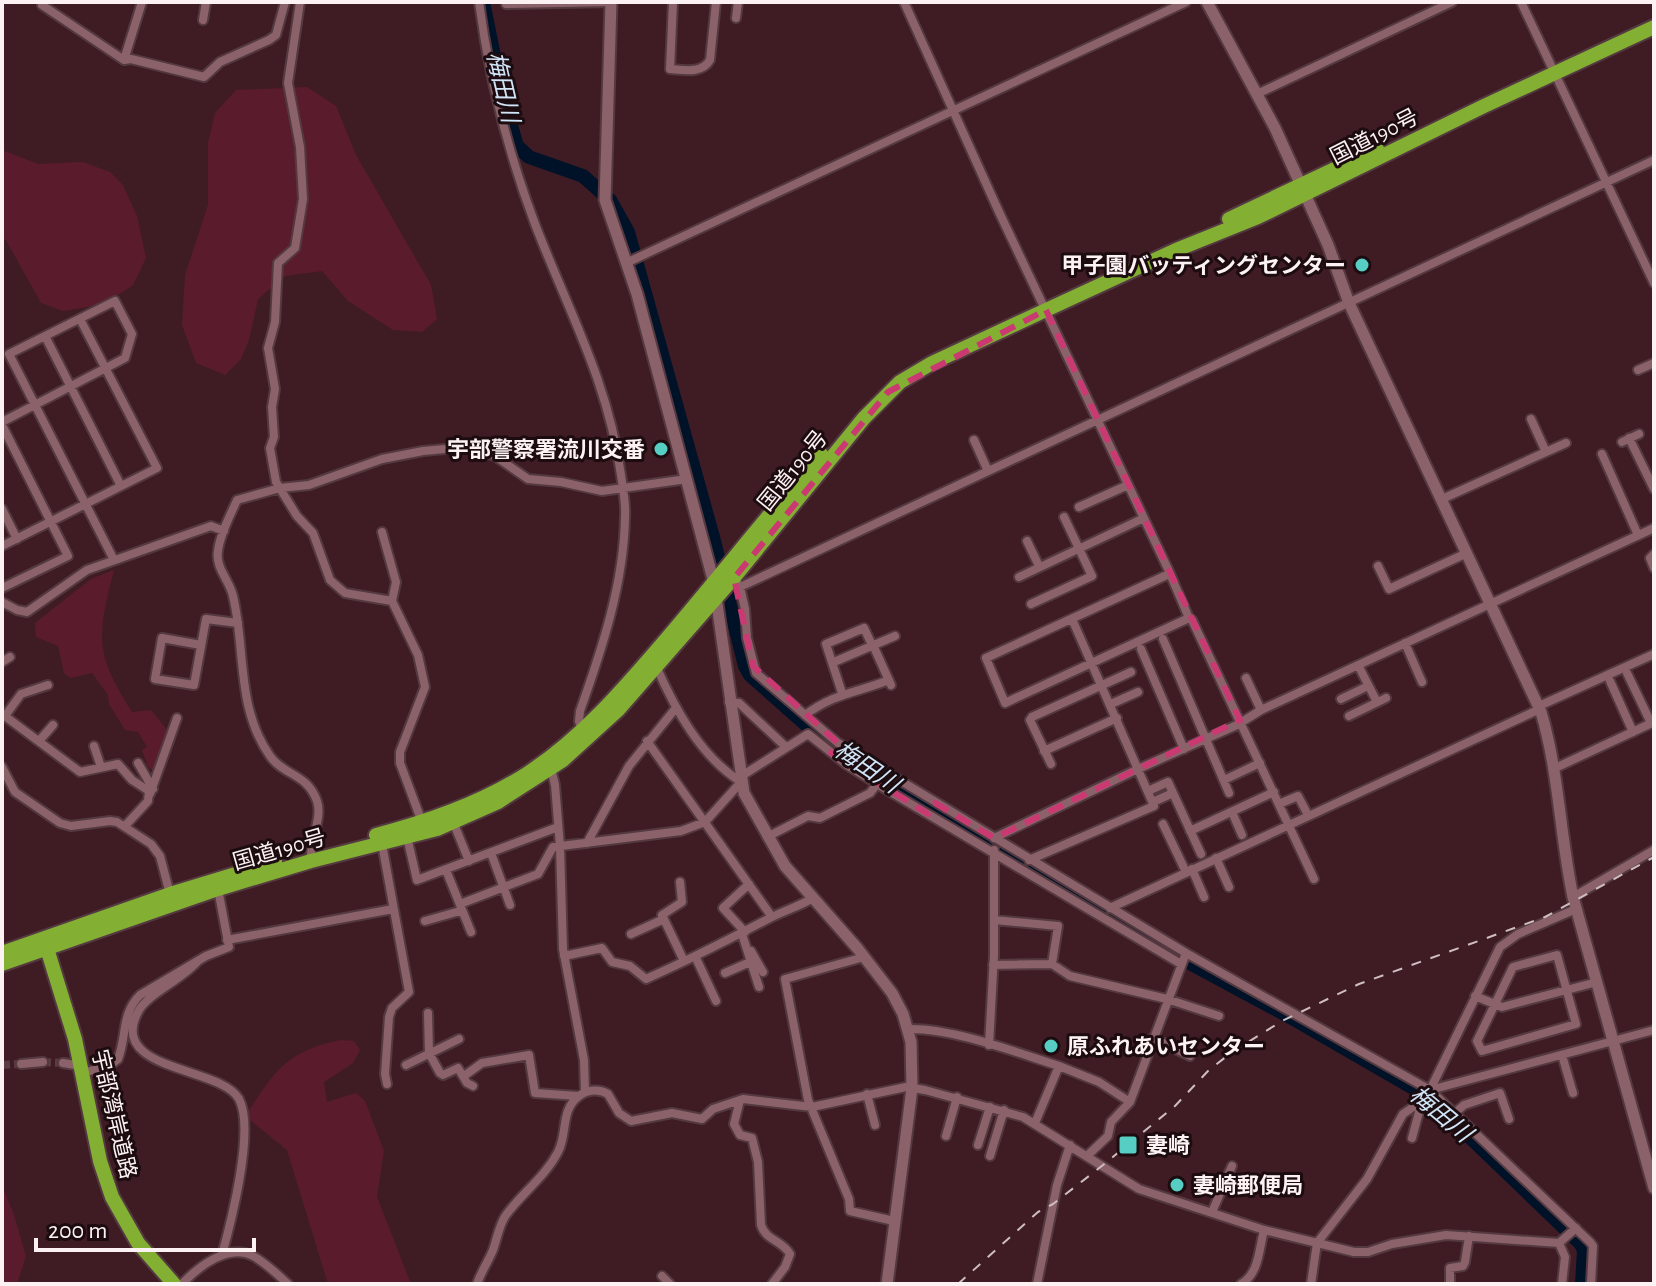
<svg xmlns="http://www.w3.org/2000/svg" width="1656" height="1286" font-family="'Alegreya Sans','Noto Sans JP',sans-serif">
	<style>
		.green { fill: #5a1c2d }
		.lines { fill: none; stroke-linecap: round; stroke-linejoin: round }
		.river { stroke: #001228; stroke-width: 14 }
		.street-tunnel { stroke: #5b3c43; stroke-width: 8; stroke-dasharray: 8 4; stroke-linecap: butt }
		.street-casing { stroke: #543940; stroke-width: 12 }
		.secondary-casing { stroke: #543940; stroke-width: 15 }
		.highway-casing { stroke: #543940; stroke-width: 18 }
		.street { stroke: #8b6269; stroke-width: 8 }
		.secondary { stroke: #8b6269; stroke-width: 11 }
		.highway { stroke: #83af32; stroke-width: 14 }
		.rail { stroke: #cebec1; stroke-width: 2; stroke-dasharray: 10 10; stroke-linecap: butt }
		.marked { fill: none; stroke: #cb3972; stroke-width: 6; stroke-dasharray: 16 10; stroke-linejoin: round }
		.poi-dot { fill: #56cec3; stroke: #1c0c0f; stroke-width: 3 }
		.labels { text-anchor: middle; stroke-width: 6; stroke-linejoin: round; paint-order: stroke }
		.street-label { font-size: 22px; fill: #fcf2f3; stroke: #1c0c0f }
		.poi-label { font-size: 22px; font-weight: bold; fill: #fcf2f3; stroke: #1c0c0f; text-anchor: start }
		.water-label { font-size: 24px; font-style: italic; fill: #d1e5f8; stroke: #1c0c0f }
	</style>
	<rect width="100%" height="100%" fill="#3f1c24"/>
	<path class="green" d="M307 87 336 106 356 155 431 285 437 319 422 332 393 330 348 301 322 271 285 276 258 299 249 340 241 359 225 375 196 363 182 325 185 275 208 205V143L215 113 236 90Z
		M2 150 38 164 83 162 110 172 123 185 137 216 146 258 133 285 105 304 63 311 41 303 6 240 2 239Z
		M114 570C97 637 94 652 132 712L151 710 168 731 166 748 154 771 148 767 142 750 147 747 138 732 125 730 109 704 108 695 92 673 70 678 64 673 58 646 36 637 35 623 91 579Z
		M340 1040 354 1041 360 1050 353 1063 324 1082 327 1102 356 1093 365 1101 384 1151 377 1197 411 1284H328L287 1150 245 1116C276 1071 283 1053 340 1040Z
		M2 1186 13 1212 26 1256 17 1284H2Z"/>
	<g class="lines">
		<path class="river" d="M483 2 502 95 517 146 529 157 583 176 610 200 628 232 713 537 745 666 750 675 821 738 852 761 1151 942 1292 1018 1427 1096 1581 1244 1584 1251 1582 1284"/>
		<path class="street-tunnel" d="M43 1062 63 1063
			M2 1065 21 1064"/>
		<g class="street-casing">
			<path id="street" d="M300 2 288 83 300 147 303 199 295 248 278 263 275 322 268 348 275 389 272 407 274 437 270 448 276 482 297 516 313 533 330 580 345 593 392 601 418 655 425 687 400 752V763L422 822
				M479 2C489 78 508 152 535 224 568 310 608 381 621 475 623 489 626 503 625 517 624 583 602 649 580 711L579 721 582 731
				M673 2 670 69C684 70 702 74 710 60L716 2
				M904 2 999 212 1168 569 1189 618 1005 703 986 658 1169 574
				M1521 2 1654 283
				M506 4 611 2
				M42 5 124 60 131 59 204 77 220 62 269 40 276 35 285 2
				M736 18 738 2
				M203 20 206 2
				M124 60 142 2
				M1257 94 1452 2
				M626 263 1186 2
				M45 336 121 486
				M1638 370 1654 363
				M1531 419 1546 452
				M2 422 125 358 132 334 115 301 9 354 114 560
				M2 425 68 556 2 588
				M1629 438 1654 489
				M974 440 988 471
				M1622 442 1639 434
				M1602 454 1638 535
				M1442 499 1566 443
				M1079 507 1128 485
				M2 509 17 539
				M382 532 396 582 392 601
				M1027 541 1039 566
				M2 546 157 468 80 319
				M1654 554 1650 558 1654 568
				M1378 566 1389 589 1467 553
				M732 574 740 587 745 609 747 638 756 673 838 743 1186 953 1430 1090 1590 1242 1593 1246 1591 1284
				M1019 577 1144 518
				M740 587 1654 160
				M2 602 17 610 27 612 87 570 211 526 224 531
				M1031 604 1092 576 1064 517
				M1189 618 1192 620 1314 879
				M1163 639 1229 793
				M1405 643 1422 682
				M201 645 162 638 155 679 194 685 206 619 238 623
				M873 645 891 685
				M1141 649 1184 749
				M2 662 10 657
				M834 662 895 636
				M1358 665 1377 702
				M1627 673 1651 723
				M1246 678 1261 710
				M1610 681 1633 732
				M842 693 826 644 864 628 872 645
				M1341 699 1368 686
				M729 702 739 703 786 747
				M1111 704 1138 692
				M1539 706 1654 654
				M2 714 80 772 118 764 132 780 149 791 148 801 125 826
				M805 715C835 693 856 693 889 680
				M5 716 21 694 48 685
				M1349 716 1386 698
				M39 741 53 725
				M647 741 772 917
				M94 746 101 767
				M1044 751 1117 718
				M138 763 153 789
				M1051 764 1030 720 1032 717 1131 672
				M2 767 15 792 60 823 71 826 110 821 117 822 151 844 160 856 170 894
				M551 768 555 785 560 846 563 949 584 1060 585 1092
				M1553 769 1654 722
				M740 777 808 734 847 765 877 784 1181 964
				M1224 780 1260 763
				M1148 791 1168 782 1173 793
				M150 794 177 718
				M1153 802 1173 793 1201 854
				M1279 804 1298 796 1308 815
				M1232 812 1242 835
				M1163 824 1186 872
				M456 829 469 861
				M1190 831 1274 792
				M407 837 417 880 558 827
				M767 837 808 816 820 818 870 793 877 784
				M994 838 1138 769 1237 725 1261 710 1654 528
				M587 843 629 766 675 709
				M382 844 409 992 392 1008 389 1017 385 1074 387 1084
				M491 853 510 905
				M1216 858 1229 887
				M1029 860 1154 806 1072 619
				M311 861C309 841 323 818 317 801 307 773 284 776 270 756 236 708 246 650 233 596 230 581 215 568 218 551 220 534 230 516 237 500L280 488 309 485 382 459 423 451 467 447 495 456 528 479 561 482 602 491 687 479
				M1192 869 1204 897
				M446 870 471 932
				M680 882 682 902 662 915 684 961
				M1573 897 1654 850
				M460 904 538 874 553 847 681 831 705 822 741 782C700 756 675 709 656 666
				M1110 908 1540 709
				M994 920 1058 926 1052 964
				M425 921 460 911
				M745 932 723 908 749 884
				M631 934 664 919
				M742 934 759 987
				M227 940 393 909
				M751 951 763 972
				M1557 955 1576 1024 1482 1051 1477 1041 1513 967Z
				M564 956 602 948 612 962 630 966 646 979C687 961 728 940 768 919 783 911 798 907 813 898
				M695 956 716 1001
				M864 957 785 979 808 1100 849 1199 850 1211 894 1221
				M198 961C182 980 147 994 138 1012 107 1072 221 1066 239 1099 255 1129 231 1222 222 1255
				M993 965 1052 964 1070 976 1167 999 1219 1016
				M725 973 750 962
				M1475 996 1502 1007 1597 982
				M428 1013 429 1053 440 1073 443 1075 458 1068 467 1083 473 1086
				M908 1029C953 1028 1015 1052 1059 1066L1035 1123
				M1153 1038 1190 1056
				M989 1045 994 955V850
				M1562 1055 1573 1093
				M63 1063 75 1065
				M21 1064 43 1062
				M406 1065 459 1039
				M1059 1066 1099 1082 1130 1102
				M90 1071 109 1066 118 1059C127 1036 121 1014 140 995L206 956 229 947 218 889
				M464 1076 482 1063 529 1055 535 1093 578 1096
				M1430 1090 1654 1030
				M867 1094 875 1125
				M740 1100 734 1124 740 1135 752 1138 758 1162 761 1225C766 1241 782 1240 790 1254L785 1267 772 1284
				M1455 1113 1464 1105 1500 1093 1509 1119
				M946 1136 957 1097
				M1412 1138 1422 1101
				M978 1145 990 1107
				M990 1156 1004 1110
				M1087 1156 1108 1136 1111 1122 1130 1102 1186 953
				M1212 1212 1232 1166
				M1559 1243 1565 1257 1562 1284
				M662 1276 670 1284
				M182 1284C198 1267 228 1243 253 1256 266 1263 277 1274 288 1284
				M477 1284C481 1272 488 1262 493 1250 497 1239 499 1225 506 1215 522 1193 545 1177 558 1152 568 1133 560 1110 579 1096 588 1089 600 1089 608 1094L619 1113 631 1121 672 1113 702 1119 713 1109 743 1099 812 1107 906 1087 925 1090 1023 1117 1139 1189 1264 1230 1354 1252H1368L1392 1244 1446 1235 1559 1243 1576 1228
				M1037 1284 1057 1185 1070 1145
				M1241 1284C1259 1274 1259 1249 1264 1230
				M1311 1284 1317 1243 1367 1179 1403 1114 1422 1101 1430 1090 1500 947 1518 934 1576 909
				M1450 1284V1268L1463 1266 1465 1262 1469 1236"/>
		</g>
		<g class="secondary-casing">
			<path id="secondary" d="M611 2 605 200 637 294 714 583 744 793 785 866 858 949 892 993 903 1014 911 1042 912 1088 887 1284
				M1207 2 1275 128 1328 245 1349 303 1541 712C1559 772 1560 836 1573 897L1654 1188"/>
		</g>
		<g class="highway-casing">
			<path id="highway" d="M1229 219 1377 149
				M376 835C430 821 482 803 528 773 584 736 625 687 668 637 719 577 769 514 821 454
				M45 942 75 1039 100 1161 112 1197 138 1243 174 1284
				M2 953 170 894 275 862
				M2 964 218 889 311 861 437 829 498 802 563 760 619 709 731 581 864 418 900 382 932 363 1046 310 1176 250 1258 217 1484 106 1654 27"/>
		</g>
		<use href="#street" class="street"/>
		<use href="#secondary" class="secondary"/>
		<use href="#highway" class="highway"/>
		<path class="rail" d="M958 1284 1038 1212 1053 1204 1103 1165 1175 1106 1208 1071 1232 1052 1282 1021 1359 984 1545 917 1654 857"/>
	</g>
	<path class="marked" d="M1046 310 1240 720 994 838 935 803 928 814 831 753 838 743 753 666 734 578 888 392Z"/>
	<g class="poi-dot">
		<circle cx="1362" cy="265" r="8"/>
		<circle cx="661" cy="449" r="8"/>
		<circle cx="1051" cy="1046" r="8"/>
		<rect x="1118" y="1135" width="20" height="20" rx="4"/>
		<circle cx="1177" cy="1185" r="8"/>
	</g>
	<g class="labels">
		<g class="street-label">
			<text transform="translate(1374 136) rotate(-27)" y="8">国道190号</text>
			<text transform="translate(792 470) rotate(-51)" y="8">国道190号</text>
			<text transform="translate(279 849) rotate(-16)" y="8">国道190号</text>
			<text transform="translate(115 1114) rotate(77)" y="8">宇部湾岸道路</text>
		</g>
		<g class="poi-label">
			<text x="1346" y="273" text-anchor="end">甲子園バッティングセンター</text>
			<text x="645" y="457" text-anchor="end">宇部警察署流川交番</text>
			<text x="1067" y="1054">原ふれあいセンター</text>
			<text x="1146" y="1153">妻崎</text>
			<text x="1193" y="1193">妻崎郵便局</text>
		</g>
		<g class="water-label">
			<text transform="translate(503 87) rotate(77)" y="8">梅田川</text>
			<text transform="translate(867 767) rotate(34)" y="8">梅田川</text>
			<text transform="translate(1441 1114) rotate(40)" y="8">梅田川</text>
		</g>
	</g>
	<rect width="1656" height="1286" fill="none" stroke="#fcf2f3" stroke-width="8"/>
	<path d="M36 1238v12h218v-12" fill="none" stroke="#fcf2f3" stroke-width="4"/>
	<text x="48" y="1238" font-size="24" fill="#fcf2f3" stroke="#1c0c0f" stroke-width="6" paint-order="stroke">200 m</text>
</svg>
